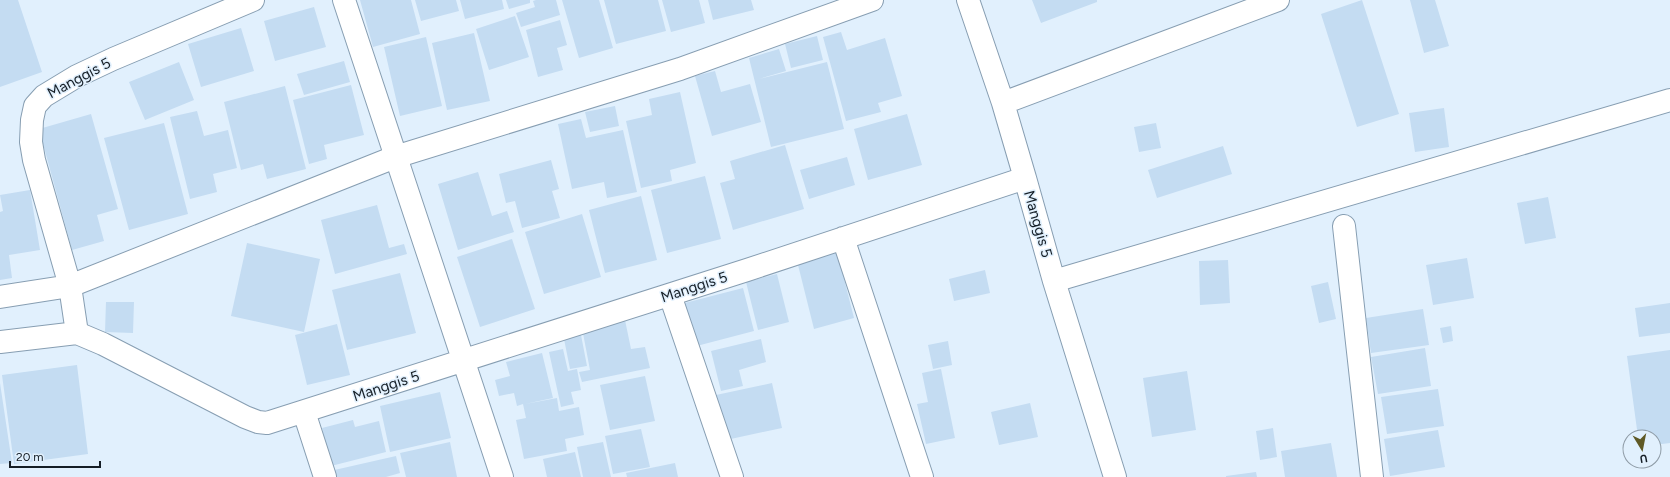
<svg xmlns="http://www.w3.org/2000/svg" width="1670" height="477" font-family="Figtree,sans-serif">
	<style>
		.building { fill: #c4dcf2 }
		.lines { fill: none; stroke-linecap: round; stroke-linejoin: round }
		.minor-casing { stroke: #879eb2; stroke-width: 24 }
		.minor { stroke: #fff; stroke-width: 22 }
		.labels { text-anchor: middle; stroke-width: 3; stroke-linejoin: round; paint-order: stroke }
		.street-label { font-size: 15px; fill: #151e26; stroke: #e1f0fd }
	</style>
	<rect width="100%" height="100%" fill="#e1f0fd"/>
	<path class="building" d="M0 0H18L42 72 0 87Z
		M360 0H411L420 34 373 47Z
		M415 0H456L459 11 421 21Z
		M460 0H502L504 9 465 19Z
		M506 0H530V3L509 9Z
		M536 0H556L560 15 521 27 516 13 535 7 533 1Z
		M562 0H599L613 48 579 58Z
		M604 0H658L666 31 616 44Z
		M662 0H699L705 23 671 32Z
		M708 0H751L754 10 713 20Z
		M1032 0H1097V2L1041 23Z
		M1362 0 1399 114 1357 127 1321 14Z
		M1410 0H1435L1449 46 1424 53Z
		M314 7 326 47 275 61 264 21Z
		M515 16 529 57 489 70 476 29Z
		M560 20 567 45 557 48 563 70 538 77 526 30Z
		M241 28 254 71 201 87 188 44Z
		M841 32 847 50 885 38 902 96 878 103 881 112 846 121 823 37Z
		M474 33 490 101 447 110 432 43Z
		M817 36 823 60 791 68 785 44Z
		M426 37 442 106 400 116 384 47Z
		M779 49 786 71 759 79 827 62 844 129 771 147 749 58Z
		M344 61 350 82 304 95 297 74Z
		M179 62 194 100 145 120 129 82Z
		M715 71 721 92 750 84 761 122 712 136 695 76Z
		M351 85 364 135 324 145 327 159 309 164 293 100Z
		M285 86 306 169 267 179 263 164 241 170 224 102Z
		M680 92 696 163 670 170 672 181 641 188 626 121 652 115 649 99Z
		M615 106 619 126 590 132 585 112Z
		M1444 108 1449 147 1415 152 1409 113Z
		M197 111 204 136 228 130 237 168 213 174 217 192 190 199 170 117Z
		M91 114 118 209 97 215 104 241 72 250 39 129Z
		M907 114 922 165 868 180 854 129Z
		M581 119 586 138 623 130 637 192 607 198 604 182 572 189 558 124Z
		M164 123 188 214 129 230 104 138Z
		M1156 123 1161 148 1139 152 1134 127Z
		M785 145 804 209 733 230 720 183 735 179 730 161Z
		M1223 146 1232 174 1157 198 1148 170Z
		M847 157 855 185 809 199 800 170Z
		M551 160 559 189 552 191 560 218 522 228 515 201 506 203 499 174Z
		M478 172 492 216 507 211 514 232 458 250 438 184Z
		M705 176 721 239 667 253 651 190Z
		M30 190 40 250 9 255 12 278 0 280V212L3 211 0 195Z
		M641 196 657 260 605 273 589 210Z
		M1548 197 1556 238 1525 244 1517 203Z
		M377 205 389 248 404 244 407 254 335 274 321 220Z
		M582 214 601 277 544 294 525 232Z
		M512 239 535 309 480 327 457 257Z
		M247 243 320 259 304 332 231 316Z
		M837 251 854 318 814 329 797 261Z
		M1467 258 1474 298 1433 305 1426 265Z
		M1228 260 1230 303 1200 305 1199 261Z
		M985 270 990 293 954 301 949 279Z
		M400 273 416 333 347 350 332 290Z
		M777 274 789 322 758 330 746 282Z
		M1328 282 1336 319 1319 323 1311 286Z
		M743 288 754 331 689 348 677 305Z
		M106 302H134L133 333 105 332Z
		M1670 303V333L1639 337 1635 308Z
		M1423 309 1429 345 1371 353 1366 318Z
		M625 320 631 349 645 347 650 368 582 382 579 372 590 370 582 328Z
		M337 324 350 375 307 385 295 335Z
		M1451 326 1453 341 1443 343 1440 328Z
		M581 335 587 366 570 369 564 339Z
		M761 339 766 362 739 370 743 386 721 391 711 351Z
		M948 341 952 365 933 369 928 345Z
		M1425 348 1431 386 1378 394 1371 357Z
		M563 349 568 371 577 369 581 390 571 392 574 404 561 407 549 352Z
		M1670 350V443L1654 445V437H1638L1627 356Z
		M542 353 553 398 525 404 557 398 559 411 579 407 584 435 565 439 567 451 524 459 516 420 526 418 523 404 517 406 514 393 499 396 495 380 510 376 506 362Z
		M77 365 88 454 14 464 2 375Z
		M941 369 955 438 926 444 917 404 928 402 922 373Z
		M1187 371 1196 430 1152 437 1143 378Z
		M645 376 655 421 610 430 600 385Z
		M0 383 12 463 0 464Z
		M772 383 782 428 726 440 716 395Z
		M1438 389 1444 426 1387 434 1381 397Z
		M440 392 451 438 390 452 380 406Z
		M1030 403 1038 437 999 445 991 412Z
		M353 420 355 427 379 421 386 452 331 466 322 428Z
		M1273 428 1277 457 1260 460 1256 431Z
		M641 429 650 467 613 474 605 436Z
		M1438 430 1445 467 1390 476 1384 439Z
		M450 442 457 477H406L400 453Z
		M603 442 611 477H583L577 447Z
		M1331 443 1337 477H1285L1281 451Z
		M575 452 581 477H547L543 459Z
		M396 456 400 473 386 477H331L330 471Z
		M675 463 678 477H627L626 473Z
		M1256 472 1257 477H1226V476Z"/>
	<g class="lines">
		<g class="minor-casing">
			<path id="minor" d="M344 0 502 477
				M968 0 1003 103 1025 178
				M1003 103 1278 0
				M1344 226 1372 477
				M843 238 922 477
				M1054 281 1670 100
				M670 295 732 477
				M0 297 70 286 395 157 680 69 872 0
				M77 333 70 286 34 160 31 142 32 120 35 106 44 96 77 76 113 59 253 0
				M0 342 77 333 103 344 245 417 258 422 267 423 747 270 1025 178 1054 281 1115 477
				M304 412 325 477"/>
		</g>
		<use href="#minor" class="minor"/>
	</g>
	<g class="labels">
		<g class="street-label">
			<text transform="translate(79 78) rotate(-28)" y="5">Manggis 5</text>
			<text transform="translate(1038 224) rotate(74)" y="5">Manggis 5</text>
			<text transform="translate(694 287) rotate(-18)" y="5">Manggis 5</text>
			<text transform="translate(386 386) rotate(-18)" y="5">Manggis 5</text>
		</g>
	</g>
	<g transform="translate(1642 449) rotate(170)"><circle r="19" fill="#e1f0fd" stroke="#8f9ca7"/>
	<path d="M0-3L7 15L0 10L-7 15Z" fill="#5f5925"/>
	<text y="-6" font-size="11" font-weight="bold" text-anchor="middle" fill="#151e26">U</text>
	</g>
	<path d="M10 461v6h90v-6" fill="none" stroke="#151e26" stroke-width="2"/>
	<text x="16" y="461" font-size="12" fill="#151e26" stroke="#e1f0fd" stroke-width="3" paint-order="stroke">20 m</text>
</svg>
